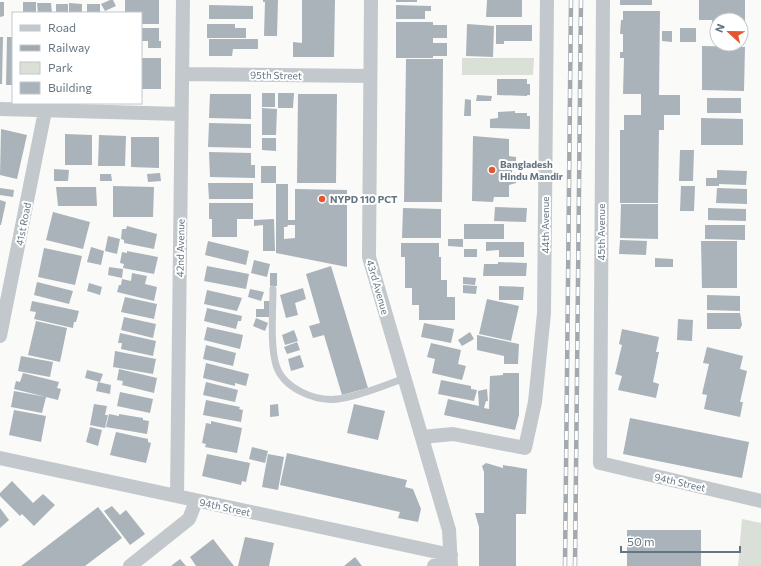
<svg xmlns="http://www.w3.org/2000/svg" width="761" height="566" font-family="Commissioner,sans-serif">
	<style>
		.green { fill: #dadfd7 }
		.building { fill: #aab3b9; fill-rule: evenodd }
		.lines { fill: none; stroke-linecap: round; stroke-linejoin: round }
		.lane { stroke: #c3c8cc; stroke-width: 7 }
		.street { stroke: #c3c8cc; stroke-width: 14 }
		.rail-casing { stroke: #a2aab0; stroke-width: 4.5 }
		.rail { stroke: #fff; stroke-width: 3; stroke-dasharray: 9; stroke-linecap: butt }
		.poi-dot { fill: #e4572e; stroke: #fff; stroke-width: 1.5 }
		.labels { text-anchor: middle; stroke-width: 4; stroke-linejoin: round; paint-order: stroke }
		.street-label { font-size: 10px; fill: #657683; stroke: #fff }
		.poi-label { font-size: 10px; font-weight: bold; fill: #657683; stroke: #fff; text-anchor: start }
	</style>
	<rect width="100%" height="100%" fill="#fafaf8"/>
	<path class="green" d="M462 58H534L533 75H462Z
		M742 519 761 523V566H738Z"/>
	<path class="building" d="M110 0H113L116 6 105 11 101 4Z
		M125 0H159V24H141V13H125Z
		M263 0H278L277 36H264L265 2H263Z
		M302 0H335L334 57H293V42L302 43Z
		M396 0H417V2H396Z
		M487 0H522V17H486Z
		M620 0H652V5H620Z
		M699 0H745V24H741V20H717V24H712V20H699Z
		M0 2H4V16L0 17Z
		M23 2H36V13H23Z
		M37 3H51L52 13H38Z
		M69 3 82 4V13H69Z
		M56 4H68V13H56Z
		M87 4H100V13H87Z
		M209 5 253 6V19H209Z
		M396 5 431 6V11H425V19H396Z
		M623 11H660L659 95H680V115H664V130H659L658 203H620V130H624V115H641V94H623L624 58H620V52H623V34H620L621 20H623Z
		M396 22H433V25H447V38H433V43H447V56H433V58H396Z
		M207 24H235V28H246V38H207Z
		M467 24 494 26 493 57 466 56Z
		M496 25H532V41H504V44H496Z
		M741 25H745L746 39H741Z
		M713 26H717V39H713Z
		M141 28H159V41H161V48H148V41H141Z
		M680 28H696V42H680Z
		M662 31H672V42L662 41Z
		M0 37H3L2 84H0Z
		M7 37H13V85H6Z
		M209 39H258V49H233L232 56H209Z
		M702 46 745 47 744 91 702 90Z
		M141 58H161V89H141Z
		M406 59H443L442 202H404Z
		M497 79H527V84H530V95H527V96L497 95Z
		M262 93H275V107H262Z
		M278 93H294L293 108H278Z
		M210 94H251V119L209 118Z
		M298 94H337L336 183H297Z
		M477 95 492 96 491 101H476Z
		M707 98H741V113H707Z
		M465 99 471 100V116H464Z
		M262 108 277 109 276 135H262Z
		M515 111V113H527V116H530V129L490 128V119L498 118V112Z
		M701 118 743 119V145H701Z
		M209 123 251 124V148L208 147Z
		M1 129 27 135 17 179 0 175Z
		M65 134 92 135V165H65Z
		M99 135 126 136 125 166H98Z
		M473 136 509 139V156L516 157V166H512V173H516V183L509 185V197H494L493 202 472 201Z
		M131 137H159V168L131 167Z
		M262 138H276V151L262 150Z
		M680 150H694L693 181H679Z
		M209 152 251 153V165H255V178L210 177Z
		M261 166H276V183H261Z
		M54 169 69 170 68 181H54Z
		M717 170 747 171 746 185 719 184V186H706V178H717Z
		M160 173 161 181 148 182 147 174Z
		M100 174H111L112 181H100Z
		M208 183H253V199H209Z
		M276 184H288V220H295V189L347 190V267L276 253ZM288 225H295V238L284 239V227H287Z
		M113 186 154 187 153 217H113Z
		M681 186H695L694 211H680Z
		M56 187H96L97 206H58Z
		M0 188 14 190 13 197 0 195Z
		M717 188 747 189V204L716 203Z
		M0 200 6 202 1 225H0Z
		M209 203H253V219H237V237H212V219H209Z
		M621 204H658V239L620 238Z
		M495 207 527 208 526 222 494 221Z
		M403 208 441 209V238H402Z
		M708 208 746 209V221L708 220Z
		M53 212 90 222 83 249 46 240Z
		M274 219 275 251H263V225L254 226V220Z
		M464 224H504V239H464Z
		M705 225H745V240L705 239Z
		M127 226 157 234 154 249 124 243V240L121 239 122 229H126Z
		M108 236 120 239 117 254 105 251Z
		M448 239H463V247L448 246Z
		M620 240 647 241 646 255 619 254Z
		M208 241 249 251 246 265 205 255Z
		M701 241H737V288H702Z
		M486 242H524V257H499V250L486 251Z
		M401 243H439V257H441V280H447V297H455V320H419V305H412V288H405V257H401Z
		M91 247 104 251 101 265 87 262Z
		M44 248 82 256 75 285 38 277Z
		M464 249H477V257H464Z
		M127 251 158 257 154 274 123 268 124 264 120 263 122 252 127 253Z
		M655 258 673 259V267H655Z
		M254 260 270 264 267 277 251 273Z
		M498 262 527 263 526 276H483L484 264H498Z
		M207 266 249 274 246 289 204 281Z
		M331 266 368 388 342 395 324 335 313 338 309 326 320 323 306 274Z
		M109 267 123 269 122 278 108 275Z
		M132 273 147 276 145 284 157 287 154 301 117 292 119 285H121L122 279 131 281Z
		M270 273H277V286H270Z
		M463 277 476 278 475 285 463 284Z
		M37 282 73 291 69 304 34 295Z
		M89 283 102 287 100 295 87 291Z
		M463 285 477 286 476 294 463 293Z
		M499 286 524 287 523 300H499Z
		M303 288 306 299 295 303 298 315 286 318 280 295Z
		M250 289 264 292 261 301 248 297Z
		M207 290 242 298 237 311 204 304Z
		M707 295 740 296V311L707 310Z
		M125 297 157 304 154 319 121 312Z
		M487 299 519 306 511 341 479 334Z
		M32 301 79 311 76 322H74L73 328 34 319 36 312 30 311Z
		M264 301H270L269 317H256V309H264Z
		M207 308 242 316 241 321H238L236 329 204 321Z
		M707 313H740L742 325 740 329H707Z
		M124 317 156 324 153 338 121 330Z
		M256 318 268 323 265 331 253 326Z
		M678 319 693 320 692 341 677 340Z
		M36 321 67 328 60 362 28 355Z
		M424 323 454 329 451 343 421 337Z
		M207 327 243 335 240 349 204 340Z
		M622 329 659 337 656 352H659L653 382 659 384 656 398 618 390 622 376 615 374 622 345 619 344Z
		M294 330 298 341 285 345 282 335Z
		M470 332 474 339 462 346 458 340Z
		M120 333 156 341 153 356 121 349 122 343H118Z
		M477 335 519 344 518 364H504V356L477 350Z
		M297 342 300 350 287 354 284 347Z
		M431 343 461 350 458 364 466 366 462 380 432 373 435 359 427 357Z
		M206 345 236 353 233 366 203 359Z
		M707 347 743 356 740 369 747 371 740 402H743L740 417 704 409 707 395 702 394 709 364 703 363Z
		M115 351 156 359 153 374 113 367Z
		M300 355 304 367 291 371 288 359Z
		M21 356 53 362 50 377 18 371Z
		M206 363 249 374 246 386 235 383V386L203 378Z
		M119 369 157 378 154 393 122 385 123 381 117 380Z
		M87 370 103 374 100 382 85 378Z
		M23 373 59 382 57 388 61 389 58 400 14 389 16 381 20 382Z
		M503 373H519V415L515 430 444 415 448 399 479 406 478 391 487 389 488 401H486L484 408 489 409 490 376 503 375Z
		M441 380 471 386V389L477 390 474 401 438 394Z
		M98 382 111 385 110 394 96 391Z
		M206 382 238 390 235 402 203 395Z
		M14 391 46 397 42 413 11 407Z
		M120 392 153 399 150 413 117 406Z
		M206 400 240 407 239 409 243 410 241 422 203 415Z
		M94 404 107 406 105 415H108L105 428 90 425Z
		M278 404 279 416 270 417V405Z
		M354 404 385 411 378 440 347 433Z
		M14 410 46 416 41 442 9 435Z
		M109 414 119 416V414L143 418V420L149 421 147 434 106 427Z
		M630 418 749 442 742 478 623 454Z
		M211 421 242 428 237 453 205 447 206 444 202 443 206 423 211 424Z
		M90 427 102 430 98 446 86 442Z
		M116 432 148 439V442L151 443 146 463 110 455Z
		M252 447 268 451 265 463 249 459Z
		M287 453 407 480 405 487 413 489 421 509 418 522 398 518 400 512 280 485Z
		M207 454 250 463 246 482 242 481 241 485 202 476Z
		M268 454 284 457 278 490 262 487Z
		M486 463 503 468V465L527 469 526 514H516V566H479V527L475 513H484V472L482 466Z
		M12 481 33 503 43 494 55 505 34 526 22 514 20 516 0 496V493Z
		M112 506 120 515 126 510 145 534 130 545 104 511Z
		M98 507 122 538 85 566H21Z
		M0 508 9 520 0 528Z
		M627 530H701V566H627Z
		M245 537 274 543 269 566H238Z
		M213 539 234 566H196L190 557Z
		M355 557 362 566H344Z
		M180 559 186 566H171Z"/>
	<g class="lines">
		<path class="lane" d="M273 289C273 310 270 345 276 365 283 388 315 402 338 399 357 397 386 385 405 378"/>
		<path class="street" d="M371 0 369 257 449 530 451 566
			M603 0 600 463 761 501
			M182 74 370 76
			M0 109 181 114
			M0 336 45 111
			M422 437 453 434 525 448 535 402 544 313 547 0
			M0 458 451 555
			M177 496 183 0
			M130 566 189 519 196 501
			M434 566 451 555"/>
		<g class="rail-casing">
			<path id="rail" d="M565 566 571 0
				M575 566 581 0"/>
		</g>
		<use href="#rail" class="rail"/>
	</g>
	<g class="poi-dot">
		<circle cx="492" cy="170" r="4"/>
		<circle cx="322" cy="199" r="4"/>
	</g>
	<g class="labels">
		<g class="street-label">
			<text transform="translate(276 75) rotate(1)" y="4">95th Street</text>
			<text transform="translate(23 224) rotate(-79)" y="4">41st Road</text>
			<text transform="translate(545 225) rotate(-90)" y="4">44th Avenue</text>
			<text transform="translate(601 232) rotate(-90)" y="4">45th Avenue</text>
			<text transform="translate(180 248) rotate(-89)" y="4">42nd Avenue</text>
			<text transform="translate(378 287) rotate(74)" y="4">43rd Avenue</text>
			<text transform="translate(680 482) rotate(13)" y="4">94th Street</text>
			<text transform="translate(225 507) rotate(12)" y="4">94th Street</text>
		</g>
		<g class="poi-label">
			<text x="500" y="168">Bangladesh<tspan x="500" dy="12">Hindu Mandir</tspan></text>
			<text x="330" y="203">NYPD 110 PCT</text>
		</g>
	</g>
	<rect x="12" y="12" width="130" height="92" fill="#ffffff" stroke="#c1c8cd"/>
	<rect x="20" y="25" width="20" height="6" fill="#c3c8cc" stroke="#c1c8cd"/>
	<text x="48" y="32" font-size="12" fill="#657683">Road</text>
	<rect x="20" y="45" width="20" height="6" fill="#a2aab0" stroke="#c1c8cd"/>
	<text x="48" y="52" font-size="12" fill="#657683">Railway</text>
	<rect x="20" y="62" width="20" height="12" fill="#dadfd7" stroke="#c1c8cd"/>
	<text x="48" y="72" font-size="12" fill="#657683">Park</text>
	<rect x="20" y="82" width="20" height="12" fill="#aab3b9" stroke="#c1c8cd"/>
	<text x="48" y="92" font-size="12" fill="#657683">Building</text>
	<g transform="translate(729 32) rotate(292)"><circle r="19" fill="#ffffff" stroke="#c1c8cd"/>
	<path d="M0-3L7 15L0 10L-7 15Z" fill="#e4572e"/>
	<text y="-6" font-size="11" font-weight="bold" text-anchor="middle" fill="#657683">N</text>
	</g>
	<path d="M621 546v6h119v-6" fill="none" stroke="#657683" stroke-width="2"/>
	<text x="627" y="546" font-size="12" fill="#657683" stroke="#ffffff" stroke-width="3" paint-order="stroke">50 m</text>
</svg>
